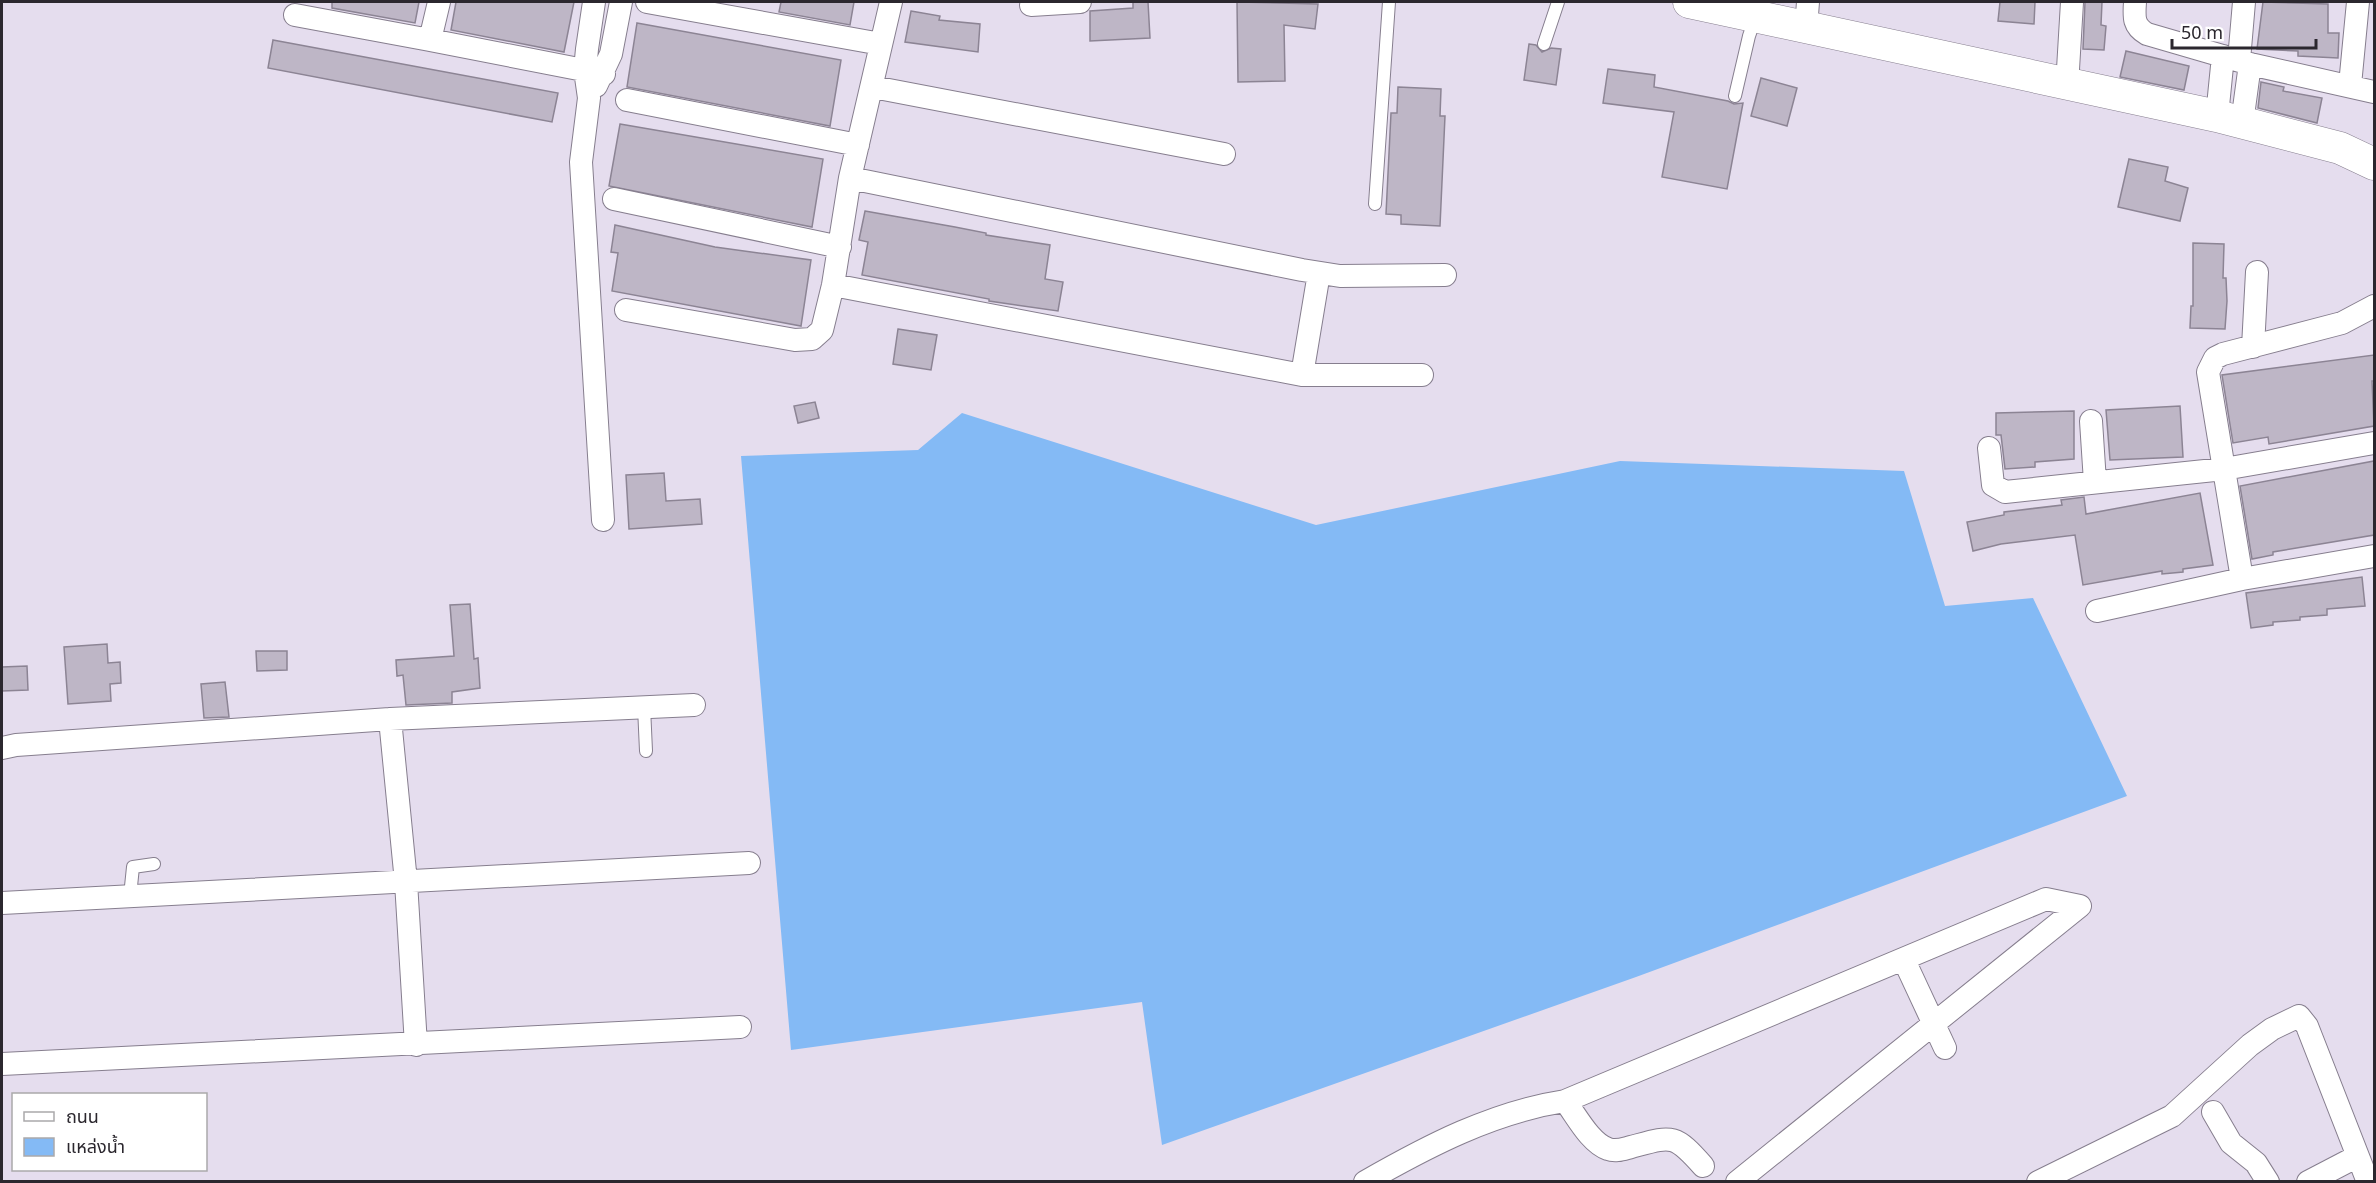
<svg xmlns="http://www.w3.org/2000/svg" width="2376" height="1183" font-family="'Noto Sans','Noto Sans Thai',sans-serif">
	<style>
		.water { fill: #84baf5 }
		.building { fill: #beb6c6; stroke: #8c8494; stroke-width: 1.5 }
		.lines { fill: none; stroke-linecap: round; stroke-linejoin: round }
		.lane-casing { stroke: #867e8e; stroke-width: 14 }
		.street-casing { stroke: #867e8e; stroke-width: 24 }
		.secondary-casing { stroke: #867e8e; stroke-width: 33 }
		.lane { stroke: #fff; stroke-width: 12 }
		.street { stroke: #fff; stroke-width: 22 }
		.secondary { stroke: #fff; stroke-width: 32 }
	</style>
	<rect width="100%" height="100%" fill="#e5ddee"/>
	<path class="water" d="M962 413 1316 525 1620 461 1904 471 1945 606 2033 598 2127 796 1636 977 1162 1145 1142 1002 791 1050 741 456 918 450Z"/>
	<path class="building" d="M332 2H419L415 23 332 8Z
		M456 2H574L564 52 451 30Z
		M781 2H854L850 25 779 12Z
		M1133 2H1148L1150 38 1090 41V11L1133 8Z
		M1237 2 1318 4 1315 29 1284 25 1285 81 1238 82Z
		M2000 2H2035L2034 24 1998 21Z
		M2085 2H2102L2101 25 2106 26 2104 50 2083 49Z
		M2263 2 2328 4V33H2339L2338 58 2298 56V51L2257 49Z
		M911 11 940 16 939 20 980 24 978 52 905 42Z
		M637 23 841 60 830 126 627 87Z
		M273 40 558 93 552 122 268 68Z
		M1529 44 1536 45 1542 52 1551 48 1561 49 1556 85 1524 80Z
		M2126 51 2189 66 2184 90 2120 77Z
		M1608 69 1655 75 1654 87 1728 101 1734 104 1743 103 1727 189 1662 177 1674 112 1603 103Z
		M1761 78 1797 88 1787 126 1751 116Z
		M2261 82 2284 87 2283 91 2322 98 2317 123 2258 108Z
		M1398 87 1441 89 1440 116H1445L1440 226 1401 224V215L1386 214 1391 113H1397Z
		M620 124 823 159 812 227 609 186Z
		M2129 159 2168 167 2165 181 2188 188 2180 221 2118 207Z
		M865 211 955 227 986 233V235L1050 245 1045 279 1063 282 1058 311 989 301V299L862 275 868 242 859 240Z
		M615 225 715 247 811 260 801 326 612 291 618 253 611 252Z
		M2193 243 2224 244 2223 278H2226L2227 301 2225 329 2190 328 2191 306H2193Z
		M898 329 937 335 931 370 893 364Z
		M2374 355V381H2372L2374 426 2269 444 2268 437 2233 443 2222 375Z
		M815 402 819 418 798 423 794 406Z
		M2180 406 2183 457 2110 460 2106 410Z
		M2074 411V459L2035 462V467L2005 469 2001 435H1996V413Z
		M2374 461V535L2273 552V555L2252 559 2240 486Z
		M664 473 666 501 700 499 702 524 629 529 626 475Z
		M2200 493 2213 565 2183 569V572L2162 574V571L2083 585 2075 535 2001 544 1973 551 1967 522 2004 515V512L2062 505 2061 500 2084 497 2086 514Z
		M2362 577 2365 606 2327 609V615L2300 617V620L2273 622V625L2251 628 2246 593Z
		M470 604 474 659 478 658 480 688 452 692V703L406 705 403 675 397 676 396 660 454 656 450 605Z
		M107 644 108 663 120 662 121 683 110 684 111 701 68 704 64 647Z
		M256 651H287V670L257 671Z
		M27 666 28 690 2 691V667Z
		M225 682 229 717 204 718 201 684Z"/>
	<g class="lines">
		<g class="lane-casing">
			<path id="lane" d="M1544 44 1558 2
				M1735 96 1749 36 1756 16
				M1375 204 1389 2
				M644 707 646 751
				M130 896 133 867 154 864"/>
		</g>
		<g class="street-casing">
			<path id="street" d="M439 2 430 40 604 74
				M594 2 587 49 585 70 589 98 581 162 603 520
				M647 2 881 44
				M2135 2C2134 17 2133 26 2147 34L2250 64 2374 92
				M1031 5 1080 2
				M295 15 430 40
				M1806 28 1808 2
				M2239 60 2244 2
				M2350 85 2358 2
				M596 86 611 54 621 2
				M2067 86 2072 2
				M873 87 1224 154
				M627 100 858 145
				M2217 116 2223 56
				M2242 123 2250 64
				M850 178 1302 270 1340 276 1445 275
				M614 199 840 247
				M833 285 1302 375H1422
				M626 310 795 340 812 339 822 330 833 285 850 178 891 2
				M2253 347 2257 272
				M1302 375 1319 273
				M2091 421 2095 482
				M1989 448 1993 485 2005 492 2224 469 2374 443
				M2242 579 2208 372 2215 358 2223 354 2342 323 2374 306
				M2097 611 2242 579 2374 556
				M390 719 406 882 416 1045
				M2 748 16 745 390 719 694 705
				M2 903 749 863
				M1904 960 1945 1048
				M2 1064 740 1027
				M1565 1101C1576 1115 1590 1143 1608 1149 1616 1152 1623 1149 1631 1147 1672 1136 1674 1133 1703 1166
				M2213 1112 2231 1143 2256 1163 2268 1182
				M1365 1182C1428 1146 1493 1112 1565 1101L2046 899 2080 906 1737 1182
				M2038 1182 2172 1116 2250 1045 2272 1029 2299 1016 2307 1026 2368 1182
				M2308 1182 2356 1157"/>
		</g>
		<g class="secondary-casing">
			<path id="secondary" d="M1689 2 2217 116 2340 148 2374 164"/>
		</g>
		<use href="#lane" class="lane"/>
		<use href="#street" class="street"/>
		<use href="#secondary" class="secondary"/>
	</g>
	<rect width="2376" height="1183" fill="none" stroke="#2b272e" stroke-width="6"/>
	<rect x="12" y="1093" width="195" height="78" fill="#ffffff" stroke="#aaa9ab" stroke-width="1.5"/>
	<rect x="24" y="1112" width="30" height="9" fill="#ffffff" stroke="#aaa9ab" stroke-width="1.5"/>
	<text x="66" y="1123" font-size="18" fill="#2b272e">ถนน</text>
	<rect x="24" y="1138" width="30" height="18" fill="#84baf5" stroke="#aaa9ab" stroke-width="1.5"/>
	<text x="66" y="1153" font-size="18" fill="#2b272e">แหล่งน้ำ</text>
	<path d="M2172 39v9h144v-9" fill="none" stroke="#2b272e" stroke-width="3"/>
	<text x="2181" y="39" font-size="18" fill="#2b272e" stroke="#ffffff" stroke-width="4.5" paint-order="stroke">50 m</text>
</svg>
